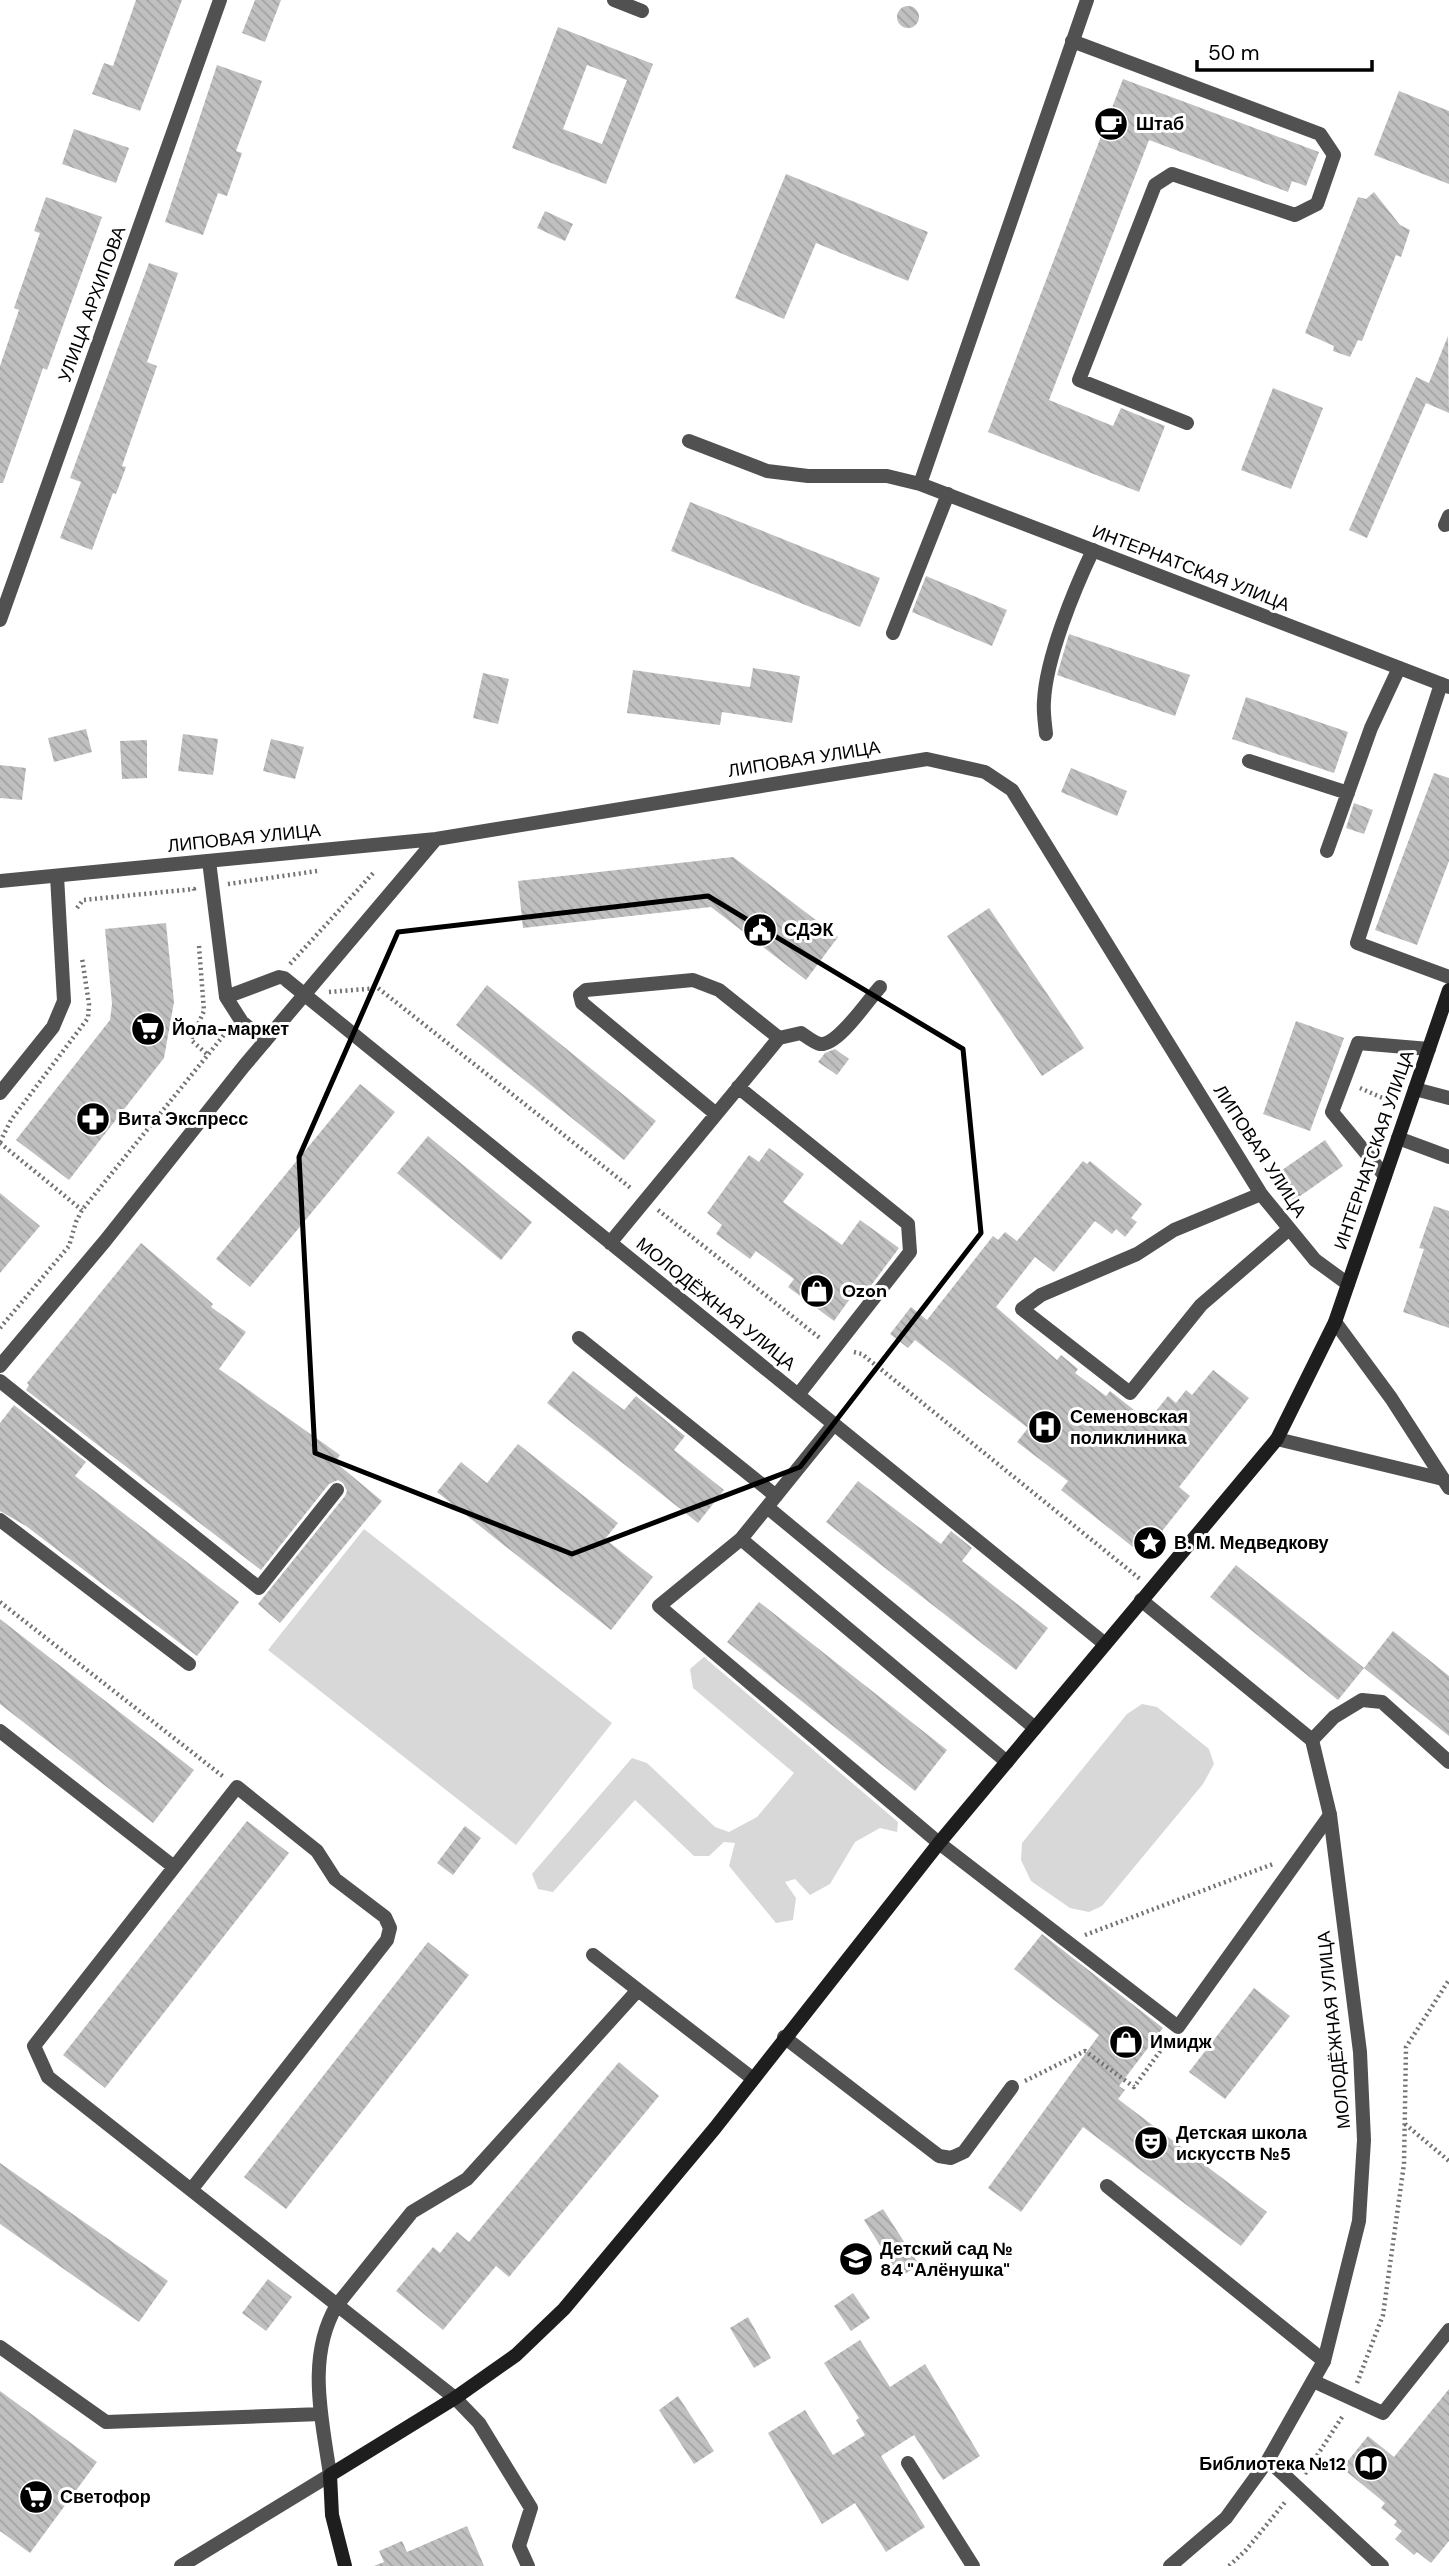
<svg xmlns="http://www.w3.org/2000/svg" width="1449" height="2566" font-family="'DM Sans',sans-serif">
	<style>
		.grass { fill: #d8d8d8 }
		.building { fill: url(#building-back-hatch); fill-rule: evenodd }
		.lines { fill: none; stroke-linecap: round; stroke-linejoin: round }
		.path { stroke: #737373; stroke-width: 4.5; stroke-dasharray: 2 3.5; stroke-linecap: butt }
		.lane { stroke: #515151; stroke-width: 14 }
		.street { stroke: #515151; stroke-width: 14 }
		.secondary { stroke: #1e1e1e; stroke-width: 14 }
		.marked { fill: none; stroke: #000; stroke-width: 5; stroke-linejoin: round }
		.labels { text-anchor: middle; stroke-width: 6; stroke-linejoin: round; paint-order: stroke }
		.poi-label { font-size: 18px; font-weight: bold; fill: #000; stroke: #fff; text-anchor: start }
		.street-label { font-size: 18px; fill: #000; stroke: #fff }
	</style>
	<defs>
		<pattern id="building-back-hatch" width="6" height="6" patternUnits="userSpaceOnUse" patternTransform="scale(1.75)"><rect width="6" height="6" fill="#c0c0c0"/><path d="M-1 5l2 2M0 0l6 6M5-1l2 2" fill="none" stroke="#a3a3a3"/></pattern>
	</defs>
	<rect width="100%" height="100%" fill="#fff"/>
	<path class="grass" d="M364 1529 612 1723 516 1845 268 1650Z
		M704 1657 898 1822 897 1832 880 1828 855 1842 830 1884 810 1895 795 1879 785 1882 796 1898 793 1920 776 1923 729 1866 735 1843 724 1842 709 1856H694L635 1800 553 1892 538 1889 532 1874 632 1758 647 1763 715 1827 729 1832 757 1817 794 1773 693 1688 690 1669Z
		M1142 1704 1157 1707 1209 1749 1214 1764 1203 1784 1102 1906 1089 1912 1070 1908 1031 1881 1021 1860 1022 1843 1127 1714Z"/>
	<path class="building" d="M136 0H182L140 111 92 94 104 63 113 66Z
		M255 0H281L265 42 242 33Z
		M897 17a11 11 0 1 1 22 0a11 11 0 1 1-22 0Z
		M558 27 653 64 606 184 512 148ZM587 65 627 80 602 144 563 129Z
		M217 65 262 81 236 151 242 153 227 196 218 193 203 235 165 222Z
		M1123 79 1319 152 1306 186 1292 181 1288 192 1149 140 1049 400 1113 426 1121 408 1165 426 1139 492 988 432Z
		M1399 91 1449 111V184L1374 155Z
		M74 129 129 148 116 183 62 164Z
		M786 174 928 232 908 281 816 243 784 319 735 298Z
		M1374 192 1400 225 1410 230 1401 257 1396 255 1362 341 1358 340 1350 357 1333 351 1334 346 1305 333 1358 197 1366 199Z
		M46 197 102 217 47 370 43 368 3 483H0V366L19 310 14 308 40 233 34 231Z
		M545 211 573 224 565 241 537 228Z
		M149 263 178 273 147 362 157 366 122 466 126 467 116 494 113 493 92 550 60 538 81 482 70 478Z
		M1448 336 1449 413 1426 403 1367 538 1349 530 1416 377 1429 383Z
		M1273 388 1323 408 1291 489 1241 470Z
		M690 502 880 578 860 627 671 551Z
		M926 576 1007 610 992 646 912 612Z
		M1069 634 1190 675 1175 716 1057 675Z
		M753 668 800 676 792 723 722 712 720 725 627 713 633 670 750 687Z
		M483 673 509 679 498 724 473 718Z
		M1246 697 1348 732 1334 773 1232 739Z
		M86 729 92 752 54 762 48 738Z
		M183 734 218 739 213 775 178 771Z
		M271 739 304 747 295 779 263 771Z
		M147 740V778L122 779 120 741Z
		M0 765 26 768 22 800 0 798Z
		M1071 768 1127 791 1117 816 1061 792Z
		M1434 773 1449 778V861L1417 945 1375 930Z
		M1354 803 1373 810 1364 834 1346 828Z
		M733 857 838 937 806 980 711 907 523 928 518 881Z
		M989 908 1084 1048 1042 1076 947 936Z
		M166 923 174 1002 164 1058 69 1180 16 1140 110 1020 112 1004 105 929Z
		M487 985 656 1121 624 1160 456 1025Z
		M1296 1021 1344 1038 1310 1131 1263 1114Z
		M835 1049 849 1059 837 1075 818 1062 825 1053Z
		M360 1084 395 1112 250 1287 216 1259Z
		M428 1136 532 1222 501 1260 397 1173Z
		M1325 1140 1343 1166 1293 1201 1275 1175Z
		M769 1148 804 1174 783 1202 842 1245 860 1220 899 1248 864 1295 857 1289 834 1321 788 1287 794 1279 756 1251 750 1259 716 1234 722 1225 707 1213 749 1155 759 1162Z
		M1083 1161 1087 1164 1090 1161 1142 1204 1131 1218 1137 1222 1125 1237 1116 1229 1112 1234 1095 1221 1054 1272 1035 1257 996 1307 1057 1360 1061 1355 1078 1369 1075 1373 1106 1396 1110 1391 1148 1421 1168 1396 1176 1403 1186 1390 1192 1395 1213 1370 1249 1398 1179 1487 1190 1496 1143 1555 1061 1490 1068 1481 1017 1442 1028 1428 915 1340 908 1348 890 1334 911 1307 927 1320 993 1236 998 1240 1005 1232 1017 1241Z
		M0 1193 40 1226 0 1273Z
		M1434 1206 1449 1211V1328L1403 1312 1424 1249 1419 1248Z
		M141 1243 213 1304 211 1307 246 1332 219 1369 340 1455 335 1462 382 1501 280 1623 258 1604 345 1496 347 1491 343 1483 338 1480 329 1484 261 1570 26 1390 29 1385 27 1383Z
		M573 1371 624 1410 636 1396 685 1436 674 1450 724 1490 698 1523 547 1403Z
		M14 1405 86 1462 75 1476 239 1602 197 1656 26 1526 0 1511V1423Z
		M518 1444 618 1523 605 1539 653 1577 611 1630 437 1492 461 1462 487 1483Z
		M858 1481 941 1544 951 1531 972 1548 962 1561 1048 1628 1016 1670 826 1522Z
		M1236 1565 1364 1668 1338 1700 1210 1597Z
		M759 1602 947 1750 915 1791 727 1642Z
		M0 1619 194 1770 153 1823 0 1704Z
		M1393 1631 1449 1676V1736L1364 1668Z
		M247 1821 289 1853 105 2088 63 2055Z
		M465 1826 481 1838 453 1875 437 1863Z
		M1042 1934 1163 2028 1119 2086 1125 2090 1118 2099 1267 2212 1241 2246 1083 2127 1021 2212 988 2188 1099 2035 1014 1969Z
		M428 1942 469 1975 286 2209 244 2177Z
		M1254 1988 1290 2016 1225 2099 1189 2072Z
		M619 2062 659 2096 509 2277 496 2266 443 2330 396 2291 433 2247 440 2253 457 2232 469 2242Z
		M0 2163 168 2281 139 2322 0 2224Z
		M883 2209 919 2265 900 2277 864 2220Z
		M268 2279 292 2297 266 2331 242 2313Z
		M853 2293 870 2318 851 2331 834 2306Z
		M748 2317 771 2358 754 2368 730 2328Z
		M860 2340 890 2387 925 2364 980 2456 943 2480 914 2435 881 2456 925 2527 886 2552 855 2503 822 2524 768 2433 805 2410 833 2455 865 2435 856 2420 859 2418 824 2363Z
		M1449 2389V2541L1431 2563 1417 2552 1414 2555 1395 2539 1402 2531 1394 2525 1397 2521 1381 2508 1385 2503 1342 2468 1368 2436 1394 2457Z
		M0 2391 97 2462 30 2553 0 2531Z
		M678 2396 714 2451 694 2464 659 2410Z
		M467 2526 484 2566H374L384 2562 379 2551 402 2541 407 2552Z"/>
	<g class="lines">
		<path class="path" d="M228 884 317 871
			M77 908 83 900 194 889V892
			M199 946 204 1011 191 1040 208 1055
			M290 964 375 871
			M329 992 378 988 632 1189
			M1360 1088 1394 1103
			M0 1142 11 1120 88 1018 89 1004 82 958
			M0 1143 82 1210
			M658 1210 821 1339
			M0 1328 69 1246 76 1222 82 1210 228 1030
			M854 1352 862 1354 1140 1579
			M0 1602 225 1778
			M1085 1935 1273 1864
			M1025 2081 1085 2051 1134 2087 1169 2039
			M1405 2124 1449 2161
			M1357 2383 1383 2315 1404 2164 1406 2047 1449 1980
			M1305 2474 1344 2414
			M1229 2566 1246 2550 1286 2501"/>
		<path class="lane" d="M614 0 642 11
			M1072 41 1320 134 1334 155 1317 204 1295 215 1172 174 1155 185 1079 380 1187 423
			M1445 525 1449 516
			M893 633 948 494
			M1441 684 1357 943 1449 977
			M1046 734C1045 723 1043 712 1044 701 1046 658 1074 590 1093 550
			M1249 761 1348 793
			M1327 851 1371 728 1399 668
			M209 861 226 997 242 1022 265 1041
			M226 997 279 977 284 978 1105 1644
			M738 1087 908 1224 910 1252 798 1395
			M0 1093 53 1027 64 1001 57 876
			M716 1114 582 1003 580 995 586 990 693 980 719 990 779 1038
			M1398 1138 1449 1157
			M1385 1176 1332 1112 1358 1043 1429 1049
			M610 1243 779 1038 801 1033C806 1036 814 1043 820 1044 838 1046 868 1000 880 987
			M0 1381 259 1588 337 1490
			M1277 1439 1443 1479
			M0 1520 189 1664
			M0 1731 174 1867
			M1312 1740 1334 1717 1362 1700 1382 1702 1449 1762
			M939 1843 1178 2027 1330 1815
			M593 1955 638 1990
			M784 2037 939 2156 951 2158 964 2152 1012 2087
			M1107 2186 1324 2361
			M191 2190 387 1940 390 1928 385 1917 335 1879 317 1851 237 1787 34 2046 48 2077 455 2398 479 2423 531 2508 519 2546 528 2566
			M0 2347 106 2422 321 2414
			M1313 2381 1383 2413 1449 2330
			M908 2463 973 2566
			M330 2475C322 2418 306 2357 337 2305L412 2212 467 2179 638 1990 752 2078"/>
		<path class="street" d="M689 441 767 471 808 476H887L920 484 1449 687
			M920 484 1087 0
			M0 620 220 0
			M0 881 436 839 927 759 985 772 1012 790 1261 1194 1315 1260 1348 1284
			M1415 1089 1449 1098
			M1261 1194 1174 1230 1137 1254 1041 1295 1022 1309 1130 1393 1201 1305 1288 1230
			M1335 1322 1391 1398 1449 1488
			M579 1338 776 1496
			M0 1366 105 1241 244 1066 436 839
			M767 1507 1035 1728
			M741 1539 834 1424
			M1141 1600 1312 1740 1330 1815 1360 2052 1364 2140 1359 2221 1324 2361 1268 2460 1226 2518 1170 2566
			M939 1843 659 1606 741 1539 1007 1762
			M1268 2460 1382 2566
			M181 2566 330 2475"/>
		<path class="secondary" d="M345 2566 332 2515 330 2475 455 2398 516 2355 564 2309 715 2128 939 1843 1277 1439 1335 1322 1449 990"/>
	</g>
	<path class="marked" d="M708 896 963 1049 981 1233 800 1467 572 1554 315 1453 299 1157 398 932Z"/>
	<defs>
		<g id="cafe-disc" transform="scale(1.75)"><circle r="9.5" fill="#000" stroke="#fff"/><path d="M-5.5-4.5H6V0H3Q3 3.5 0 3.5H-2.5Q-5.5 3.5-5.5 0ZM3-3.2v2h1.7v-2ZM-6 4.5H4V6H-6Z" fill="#fff"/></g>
		<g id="civic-disc" transform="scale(1.75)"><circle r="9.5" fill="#000" stroke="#fff"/><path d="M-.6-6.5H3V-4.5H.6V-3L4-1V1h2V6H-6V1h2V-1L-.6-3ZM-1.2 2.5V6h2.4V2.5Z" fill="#fff"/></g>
		<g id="supermarket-disc" transform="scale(1.75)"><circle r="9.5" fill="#000" stroke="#fff"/><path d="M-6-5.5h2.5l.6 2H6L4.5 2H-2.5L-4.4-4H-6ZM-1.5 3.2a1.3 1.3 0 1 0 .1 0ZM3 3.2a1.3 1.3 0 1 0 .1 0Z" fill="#fff"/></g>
		<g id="pharmacy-disc" transform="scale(1.75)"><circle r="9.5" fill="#000" stroke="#fff"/><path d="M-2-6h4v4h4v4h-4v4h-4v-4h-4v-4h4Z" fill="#fff"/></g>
		<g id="shop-disc" transform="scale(1.75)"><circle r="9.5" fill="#000" stroke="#fff"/><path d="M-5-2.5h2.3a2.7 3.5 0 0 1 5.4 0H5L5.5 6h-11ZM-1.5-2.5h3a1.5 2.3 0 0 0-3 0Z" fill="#fff"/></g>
		<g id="hospital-disc" transform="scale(1.75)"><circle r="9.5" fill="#000" stroke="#fff"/><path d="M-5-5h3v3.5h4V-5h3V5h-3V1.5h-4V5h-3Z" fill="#fff"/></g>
		<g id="sight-disc" transform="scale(1.75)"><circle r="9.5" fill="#000" stroke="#fff"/><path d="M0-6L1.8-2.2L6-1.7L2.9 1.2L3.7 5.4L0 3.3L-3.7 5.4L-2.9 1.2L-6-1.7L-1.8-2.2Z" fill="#fff"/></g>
		<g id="theatre-disc" transform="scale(1.75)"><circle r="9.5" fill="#000" stroke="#fff"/><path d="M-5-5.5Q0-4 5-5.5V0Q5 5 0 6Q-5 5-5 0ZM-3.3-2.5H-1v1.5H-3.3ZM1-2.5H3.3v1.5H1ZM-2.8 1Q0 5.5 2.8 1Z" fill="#fff"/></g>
		<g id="school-disc" transform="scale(1.75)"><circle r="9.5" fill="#000" stroke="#fff"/><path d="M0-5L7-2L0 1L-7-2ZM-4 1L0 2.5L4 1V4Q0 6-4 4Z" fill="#fff"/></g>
		<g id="library-disc" transform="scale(1.75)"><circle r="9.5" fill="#000" stroke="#fff"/><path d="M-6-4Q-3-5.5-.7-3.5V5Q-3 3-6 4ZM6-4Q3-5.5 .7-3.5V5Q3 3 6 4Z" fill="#fff"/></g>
	</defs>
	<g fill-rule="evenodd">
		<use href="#cafe-disc" x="1111" y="124"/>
		<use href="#civic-disc" x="760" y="930"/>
		<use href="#supermarket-disc" x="148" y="1029"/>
		<use href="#pharmacy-disc" x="93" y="1119"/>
		<use href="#shop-disc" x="817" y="1291"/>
		<use href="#hospital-disc" x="1045" y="1427"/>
		<use href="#sight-disc" x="1150" y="1543"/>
		<use href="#shop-disc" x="1126" y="2042"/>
		<use href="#theatre-disc" x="1151" y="2143"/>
		<use href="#school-disc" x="856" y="2259"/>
		<use href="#library-disc" x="1371" y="2464"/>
		<use href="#supermarket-disc" x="36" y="2497"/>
	</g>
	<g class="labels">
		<g class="poi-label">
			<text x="1136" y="130">Штаб</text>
			<text x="784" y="936">СДЭК</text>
			<text x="172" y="1035">Йола-маркет</text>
			<text x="118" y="1125">Вита Экспресс</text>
			<text x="842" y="1297">Ozon</text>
			<text x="1070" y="1423">Семеновская<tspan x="1070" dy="21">поликлиника</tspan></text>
			<text x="1174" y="1549">В. М. Медведкову</text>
			<text x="1150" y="2048">Имидж</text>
			<text x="1176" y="2139">Детская школа<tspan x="1176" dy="21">искусств №5</tspan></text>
			<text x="880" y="2255">Детский сад №<tspan x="880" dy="21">84 "Алёнушка"</tspan></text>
			<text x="1346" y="2470" text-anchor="end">Библиотека №12</text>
			<text x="60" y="2503">Светофор</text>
		</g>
		<g class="street-label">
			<text transform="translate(92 304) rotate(-70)" y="6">УЛИЦА АРХИПОВА</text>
			<text transform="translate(1191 568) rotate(21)" y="6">ИНТЕРНАТСКАЯ УЛИЦА</text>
			<text transform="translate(804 759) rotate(-9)" y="6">ЛИПОВАЯ УЛИЦА</text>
			<text transform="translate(244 838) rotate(-6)" y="6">ЛИПОВАЯ УЛИЦА</text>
			<text transform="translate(1374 1150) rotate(-71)" y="6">ИНТЕРНАТСКАЯ УЛИЦА</text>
			<text transform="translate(1260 1151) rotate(57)" y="6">ЛИПОВАЯ УЛИЦА</text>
			<text transform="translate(716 1304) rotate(39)" y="6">МОЛОДЁЖНАЯ УЛИЦА</text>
			<text transform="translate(1334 2030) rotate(-96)" y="6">МОЛОДЁЖНАЯ УЛИЦА</text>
		</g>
	</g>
	<path d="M1197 60v10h175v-10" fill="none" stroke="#000000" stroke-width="3.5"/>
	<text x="1208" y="60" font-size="21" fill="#000000" stroke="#ffffff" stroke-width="5" paint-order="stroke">50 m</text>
</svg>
